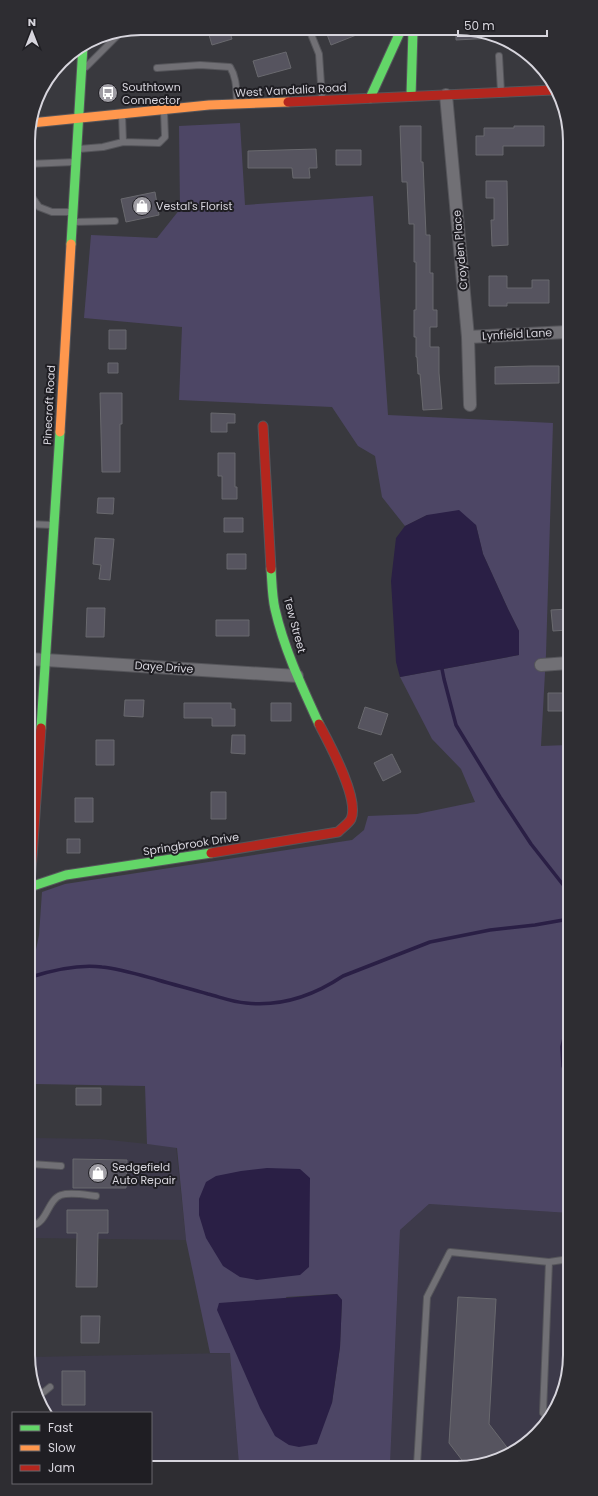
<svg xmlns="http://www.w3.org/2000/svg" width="598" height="1496" font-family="Poppins,sans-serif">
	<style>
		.built { fill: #3d3a4a }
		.green { fill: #4d4665; fill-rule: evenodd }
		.water { fill: #2a1f45 }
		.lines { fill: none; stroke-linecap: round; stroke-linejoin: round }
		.stream { stroke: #2a1f45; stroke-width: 3.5 }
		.building { fill: #56545f; stroke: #69696e }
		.lane-casing { stroke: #55555a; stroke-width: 8 }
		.street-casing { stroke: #55555a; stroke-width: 14 }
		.fast-casing { stroke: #55555a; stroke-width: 11 }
		.slow-casing { stroke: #55555a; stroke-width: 11 }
		.jam-casing { stroke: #55555a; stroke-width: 11 }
		.lane { stroke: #717075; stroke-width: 6 }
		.street { stroke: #717075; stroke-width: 12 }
		.fast { stroke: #63d668; stroke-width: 9 }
		.slow { stroke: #ff974d; stroke-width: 9 }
		.jam { stroke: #b3261e; stroke-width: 9 }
		.labels { text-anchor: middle; stroke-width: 4; stroke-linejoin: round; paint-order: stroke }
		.poi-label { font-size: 11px; fill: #d7d5dd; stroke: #1f1e23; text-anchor: start }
		.street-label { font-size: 11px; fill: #d7d5dd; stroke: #1f1e23 }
		.rim { fill: none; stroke: #d7d5dd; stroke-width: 2 }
	</style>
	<rect width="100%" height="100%" fill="#39393e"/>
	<path class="built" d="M35 1138 100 1139 176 1147 186 1240 31 1238V1187Z
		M429 1204 569 1213 570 1363 562 1398 542 1429 486 1464 390 1465 400 1230Z
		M230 1353 239 1465 151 1466V1413H48L32 1384V1357Z"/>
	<path class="green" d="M240 123 245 205 373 196 388 415 553 423 546 654 541 746 568 745 569 1213 429 1204 400 1230 390 1465H239L230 1353H210L186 1240 177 1148 147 1144 145 1086 35 1084 31 1080V974L39 935 42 892 65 884 352 840 364 830 368 816 417 814 475 802 461 769 432 739 400 677 519 655V631L508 609 483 554 476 525 427 515 405 526 382 497 375 456 358 446 332 407 179 400 182 327 84 318 91 235 157 238 180 209 179 126ZM337 1294 342 1300 340 1347 332 1403 286 1297Z"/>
	<path class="water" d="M459 510 476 525 483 554 508 609 519 631V655L400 677 396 662 391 581 396 538 405 526 427 515Z
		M267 1168 300 1169 310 1178 309 1267 300 1275 257 1280 240 1277 223 1266 206 1238 199 1215V1199L206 1182 216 1176 241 1171Z
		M337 1294 342 1300 340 1347 332 1403 317 1444 299 1447 289 1445 275 1436 260 1408 217 1310 219 1303Z"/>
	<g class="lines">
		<path class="stream" d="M443 665 442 669 444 679 456 725 500 797 531 844 568 891
			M31 977C53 970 79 964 102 967 121 969 140 975 158 980 175 985 191 989 208 994 220 997 233 1002 246 1003 282 1007 313 996 343 976L430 942 490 930 535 925 569 919
			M569 1016 562 1047 563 1066 569 1081"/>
	</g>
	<path class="building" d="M207 28 229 29 232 39 212 45Z
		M325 29H369V30L331 45Z
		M456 30H479L494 38 456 40Z
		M286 52 291 68 258 77 253 61Z
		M400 126H421V162H423L426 235H430V273H433V310H437V327H430V347H439V373L442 409 423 410 420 374H418L417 357H416V337H414V310H416V262H414V224H409L407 182H402Z
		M514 126H544V146H503V155H476V136H484V128H514Z
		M316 149 317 168H309L310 178H293L292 168H248V151Z
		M336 150H361V165H336Z
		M486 181H507L508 245 492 246 491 220H494V198H486Z
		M155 192 159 215 126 222 121 199Z
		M489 276H507V288H532V280H549V303H507V306H489Z
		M109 330H126V349H109Z
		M108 363H118V373H108Z
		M531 366H559V383L495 384V367Z
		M100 393H122V424H120V472H102Z
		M211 413 235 414V423H227V432H211Z
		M218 453H235V487H237V499H222V476H218Z
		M98 498H114L113 514 97 513Z
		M224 518H243V532H224Z
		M95 538 114 539 110 580 99 579 101 565 93 564Z
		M227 554H246V569H227Z
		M87 608H105L104 637H86Z
		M568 609V630L553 631 551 610Z
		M216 620H249V636H216Z
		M548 693H568V711H548Z
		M125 700H144L143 717 124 716Z
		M184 703H231V709H235V726H212V718H184Z
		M271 703H291V721H271Z
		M365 707 388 714 381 735 358 728Z
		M232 735H245V754L231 753Z
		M96 740H114V765H96Z
		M392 754 401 772 383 781 374 763Z
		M211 792H226V819H211Z
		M75 798H93V822H75Z
		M67 839H80V853H67Z
		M76 1088H101V1105H76Z
		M73 1159 127 1160 126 1188H73Z
		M67 1210H108V1233H98L97 1287H76L77 1233H67Z
		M458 1297 496 1299 489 1424 509 1450 486 1464H465L449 1443Z
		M81 1316H100L99 1343H81Z
		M62 1371H85V1405H62Z"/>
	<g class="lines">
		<g class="lane-casing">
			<path id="lane" d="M309 29 319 54 322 99
				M499 56 501 92
				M86 67 121 32
				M157 68 200 65 230 67C237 78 236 90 237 102
				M123 142 159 143 165 137 164 111
				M79 149 103 147 123 142 122 114
				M28 164 75 162
				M29 164 30 194 39 207 52 212H71
				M74 222 115 221
				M29 524 52 525
				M31 1164 61 1166
				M31 1226C48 1223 47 1200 61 1195 71 1192 86 1195 96 1196
				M549 1262 569 1259
				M38 1395 44 1392 50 1387
				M417 1465 427 1297 450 1252 549 1262 543 1413 549 1419"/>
		</g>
		<g class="street-casing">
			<path id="street" d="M446 95 468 337 470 405
				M468 337 567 332
				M30 659 297 676
				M541 665 568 663"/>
		</g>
		<g class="fast-casing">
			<path id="fast" d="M411 96 413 30
				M370 98 401 30
				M71 244 83 46
				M271 569C272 582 272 596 275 609 284 649 302 687 319 724
				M41 728 60 432
				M30 887 66 875 211 853"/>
		</g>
		<g class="slow-casing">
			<path id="slow" d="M31 123 209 105 288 102
				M60 432 71 244"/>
		</g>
		<g class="jam-casing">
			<path id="jam" d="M288 102 554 90
				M263 426 271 569
				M211 853 338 832C342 828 349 823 351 819 360 799 329 743 319 724
				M30 885 41 728"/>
		</g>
		<use href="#lane" class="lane"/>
		<use href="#street" class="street"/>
		<use href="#fast" class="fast"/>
		<use href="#slow" class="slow"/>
		<use href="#jam" class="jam"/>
	</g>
	<defs>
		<g id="bus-disc" transform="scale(1)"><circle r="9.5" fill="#a09ea5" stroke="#1f1e23"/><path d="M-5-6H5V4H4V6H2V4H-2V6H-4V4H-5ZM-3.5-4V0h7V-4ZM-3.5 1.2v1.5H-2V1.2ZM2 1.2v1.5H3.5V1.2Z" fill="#fff"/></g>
		<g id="shop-disc" transform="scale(1)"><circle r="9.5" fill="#a09ea5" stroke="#1f1e23"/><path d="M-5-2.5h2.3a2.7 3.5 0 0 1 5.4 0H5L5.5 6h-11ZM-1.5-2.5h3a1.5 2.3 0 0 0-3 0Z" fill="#fff"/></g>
	</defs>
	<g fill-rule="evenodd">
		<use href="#bus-disc" x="108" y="93"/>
		<use href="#shop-disc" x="142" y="206"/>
		<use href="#shop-disc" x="98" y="1173"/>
	</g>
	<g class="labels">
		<g class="poi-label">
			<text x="122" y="91">Southtown<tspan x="122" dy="13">Connector</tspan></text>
			<text x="156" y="210">Vestal's Florist</text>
			<text x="112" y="1171">Sedgefield<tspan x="112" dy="13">Auto Repair</tspan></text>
		</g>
		<g class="street-label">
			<text transform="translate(291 90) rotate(-3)" y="4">West Vandalia Road</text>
			<text transform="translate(460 250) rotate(-95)" y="4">Croyden Place</text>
			<text transform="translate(517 334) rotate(-3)" y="4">Lynfield Lane</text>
			<text transform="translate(49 405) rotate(-87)" y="4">Pinecroft Road</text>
			<text transform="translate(295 625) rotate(75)" y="4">Tew Street</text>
			<text transform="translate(164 667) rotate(4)" y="4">Daye Drive</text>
			<text transform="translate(191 844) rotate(-9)" y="4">Springbrook Drive</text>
		</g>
	</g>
	<path d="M0 0H598V1496H0ZM141 35H457A106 106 0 0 1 563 141V1355A106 106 0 0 1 457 1461H141A106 106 0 0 1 35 1355V141A106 106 0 0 1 141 35Z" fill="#2e2d32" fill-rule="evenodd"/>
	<path class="rim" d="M141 35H457A106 106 0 0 1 563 141V1355A106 106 0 0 1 457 1461H141A106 106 0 0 1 35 1355V141A106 106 0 0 1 141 35Z"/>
	<rect x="12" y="1412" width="140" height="72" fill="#1f1e23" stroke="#69676d"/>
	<rect x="20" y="1425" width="20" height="6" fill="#63d668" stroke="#69676d"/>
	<text x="48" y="1432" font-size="12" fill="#d7d5dd">Fast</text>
	<rect x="20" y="1445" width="20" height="6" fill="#ff974d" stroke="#69676d"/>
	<text x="48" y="1452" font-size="12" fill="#d7d5dd">Slow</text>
	<rect x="20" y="1465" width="20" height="6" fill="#b3261e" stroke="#69676d"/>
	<text x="48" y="1472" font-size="12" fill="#d7d5dd">Jam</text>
	<g transform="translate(32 32)" stroke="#1f1e23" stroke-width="3" paint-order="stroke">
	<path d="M0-3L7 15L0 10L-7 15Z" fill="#d7d5dd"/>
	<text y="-6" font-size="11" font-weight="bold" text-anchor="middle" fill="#d7d5dd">N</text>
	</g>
	<path d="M458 30v6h89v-6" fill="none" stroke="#d7d5dd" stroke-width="2"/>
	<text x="464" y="30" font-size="12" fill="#d7d5dd" stroke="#1f1e23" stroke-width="3" paint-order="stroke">50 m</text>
</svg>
